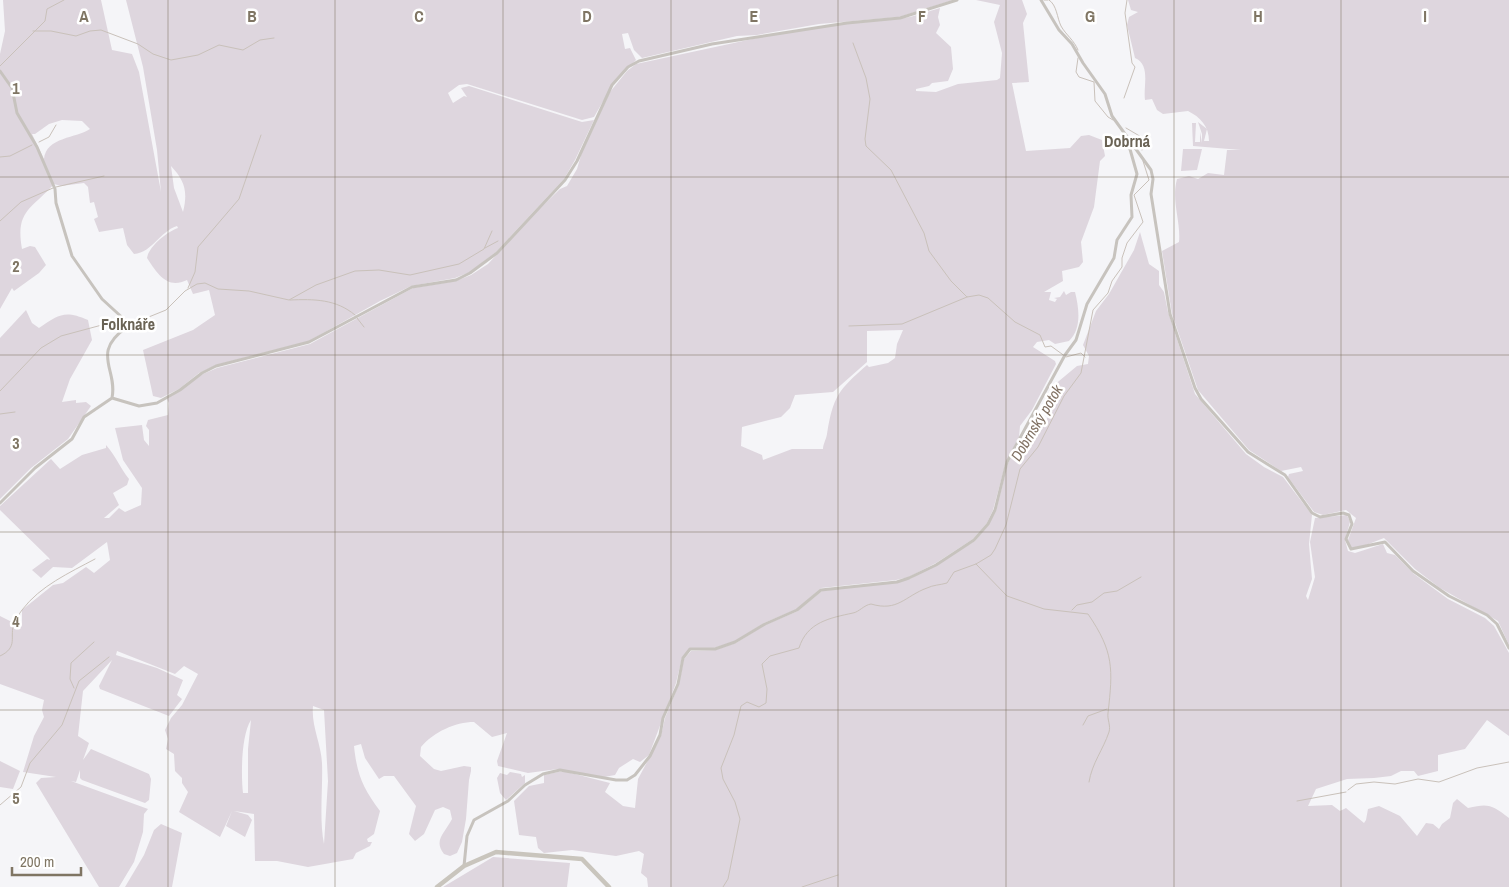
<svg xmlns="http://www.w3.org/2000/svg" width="1509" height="887" font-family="'Archivo Narrow',sans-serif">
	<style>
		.green { fill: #ded6de; fill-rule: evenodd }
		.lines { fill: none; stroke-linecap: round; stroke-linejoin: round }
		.stream { stroke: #c9c1ba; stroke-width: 1 }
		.minor { stroke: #c7c3be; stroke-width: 3 }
		.major { stroke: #c9c5bd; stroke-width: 4.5 }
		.grid { fill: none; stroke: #7f7563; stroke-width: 1; stroke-opacity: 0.55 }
		.labels { text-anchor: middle; stroke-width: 5; stroke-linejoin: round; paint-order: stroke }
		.water-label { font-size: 15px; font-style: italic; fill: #817163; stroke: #fff }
		.quarter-label { font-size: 16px; font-weight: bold; fill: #6a6355; stroke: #fff }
		.grid-label { font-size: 16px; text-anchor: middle; font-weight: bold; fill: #7f7563; stroke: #fff; stroke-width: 5; stroke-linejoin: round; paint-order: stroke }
	</style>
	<rect width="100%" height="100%" fill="#f5f5f8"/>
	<path class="green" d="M3 0H101L112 50 132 54 139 72 161 192 157 150 143 67 126 0H953L899 17 819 24 757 35 737 36 642 58 634 50 628 33 622 34 625 49 630 48 636 60 613 84 594 117 582 120 467 84 459 85 448 93 453 103 464 96 467 97 461 88 469 86 582 122 594 120 575 160 564 179 496 252 470 272 455 278 411 286 380 301 309 341 216 365 199 373 179 389 161 398 153 396 143 350 193 330 215 315 209 290 193 294 187 280C167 290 157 273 147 258 149 246 167 232 178 228L177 226C159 232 153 252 134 254L127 245 123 228 99 232 94 219 98 217 94 202 90 203 88 187 84 183 61 186 54 184C32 209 15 210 22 249L30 246 35 247 46 265 39 273 14 291 12 288 0 309V54L5 31ZM62 120 82 121 90 129C77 138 46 137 44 159L32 134H35L49 124ZM171 166C185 181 188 192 183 212L174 188Z
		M976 0H1022L1027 14 1023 23 1029 82 1012 83 1026 151 1070 148 1081 136 1089 135 1102 140 1105 156 1100 161 1094 207 1081 242 1083 262 1079 267 1062 271 1063 281 1044 292H1051L1049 300 1055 302 1057 299 1054 298 1060 297 1064 291 1066 295 1071 292H1075C1079 308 1082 329 1069 341L1055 344 1049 340 1037 342 1033 347 1055 361 1056 364 1032 410 1020 426 1019 437 1006 462 993 510 987 523 973 539 936 563 909 577 896 580 821 588 797 609 764 623 735 641 714 648H690L682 658 676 683 649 755 640 762 633 759 619 768 615 775 604 777 558 769 528 773 498 766 497 761 507 733 492 737 474 722C455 722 434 732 421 747L420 756 434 769 441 771 464 766 471 767V771L469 780 466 819 462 842 457 853 450 856 444 854C433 840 445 833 452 819L450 810 443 807 435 810 424 834 415 841 409 834 416 806 394 776H384L379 779 365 758 361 744 354 746C357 775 363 788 380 811L374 834 367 839 368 842H372L370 846 356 853 353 859 308 867 277 861H255L254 814 234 811 248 815 252 820 245 837 226 826 232 811 220 837 179 812 188 792 182 783V778L175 771 174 754 166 749 168 739 165 730 171 718 182 705 198 674 184 666 175 674 117 651 116 655 157 668 183 680 177 695 182 699 169 716 100 689 99 686 112 660 83 691 78 736 89 743 83 760 91 749 149 774 151 779 149 800 145 803 82 780 80 778V770L76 782 71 781 148 809 144 814 143 832 134 862 119 887H99L36 783 41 778 56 777 23 772 34 736 44 717 42 710 44 700 0 684V616L10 621 17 620 18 624 19 621 22 622V610L53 585 63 583 86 567 94 573 110 560 107 542 72 568 53 567 41 578 32 570 47 559 50 560 49 558 0 510V506L51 459 60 469 82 455 106 448V445C116 456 120 468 129 479L127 485 113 493 119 505 104 518H109L119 508 125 512 141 505 142 488 123 460 115 428 142 425 144 440 149 446V430L146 426 148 420 168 415 169 403 167 399 203 374 217 368 310 344 413 288 456 281 471 275 488 264 533 215 560 189 567 186 577 169 582 152 610 92 627 71 636 64 771 35 842 24 910 17 940 8 938 17 940 25 936 33 951 47 953 69 948 81 932 83 929 86 916 89V91L936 92 958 84 997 80 1000 78 1002 53 994 22 1000 5ZM903 330 897 344 895 358 888 363 869 367 867 365C838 390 833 397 827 434 826 440 823 444 823 449H792L763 460 762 455 741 446 742 427 781 417 790 408 795 395 833 392 867 362V331ZM313 706 324 710 328 781 324 844C319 819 323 788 322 763 321 743 311 726 313 706ZM251 720 248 749V793H243C241 776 241 735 251 720Z
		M1128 0H1509V645L1498 621 1440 588 1415 569 1384 538 1361 547 1351 548 1348 540 1356 518 1346 510 1323 515 1314 512 1288 477 1289 474 1303 471 1301 467 1281 471 1249 450 1198 390 1172 314 1162 251 1179 242C1181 221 1171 201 1177 179L1189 176 1198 179 1208 173 1224 175 1227 150H1241L1193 146 1192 123H1196L1195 142H1200V132L1202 143V134L1198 122 1207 129 1204 141H1209C1209 126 1200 117 1188 111L1163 114 1157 110 1152 99 1145 100C1143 86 1151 65 1135 58L1127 25 1129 17 1138 12 1131 10Z
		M1183 149H1202L1197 170 1181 171Z
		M1140 232 1149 264 1159 271V285L1164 292 1168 312 1195 394 1246 454 1264 467 1283 477 1312 515 1309 544 1312 579 1306 596 1308 600 1315 577 1310 542 1315 518 1347 515 1350 522 1345 540 1348 551 1355 553 1383 544 1387 553 1395 555 1414 574 1448 599 1485 618 1494 626 1509 653V736L1487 720 1465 749 1438 755V771L1418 776 1414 771H1401L1391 776 1374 778 1347 779 1316 789 1308 806 1332 805 1340 811 1346 808 1364 823 1366 820 1368 809 1379 806 1400 816 1417 836 1426 823 1433 824 1439 829 1442 824 1450 818 1453 803 1457 799 1468 808C1489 803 1492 805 1509 818V887H648L647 878 641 873 644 854 639 851 616 856 572 850 544 853 538 848 536 837 519 835 514 801 529 786 544 783V775L558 772H567L610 783 605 792 623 806 635 808 638 779 661 736 665 718 679 684 684 659 691 651 715 650 736 643 765 625 798 611 822 591 910 579 975 541 989 524 996 511 1008 463 1021 439 1030 429 1042 426 1050 414 1053 386 1077 366 1088 364 1089 356 1083 345 1096 311 1109 294 1134 250Z
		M26 310 32 323 39 328C59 314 65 310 88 320L92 340 70 379 62 402 76 400V403L86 402 91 406 68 439 31 468 0 499V338Z
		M0 761 20 771 13 789 0 787Z
		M510 772 521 774 522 777 525 775V783L506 800 500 793 497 778 500 773 507 775Z
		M161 824 182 833 172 887H125L144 855 154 830Z
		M493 857 570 863 567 887H443Z"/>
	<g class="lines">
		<path class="stream" d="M1044 0H1048
			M1049 0C1057 5 1057 18 1061 26 1066 35 1074 40 1078 50
			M33 31H51L76 36 90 31 101 30 138 44 153 54 171 60 198 55 219 45 243 50 260 40 274 38
			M853 43 866 78 870 99 865 139 866 146 891 170 924 233 929 251 951 281 967 297 979 295 988 298 1015 322 1040 335 1045 347 1051 346 1066 357 1081 353 1085 357
			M1078 58 1076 72 1079 77 1094 82 1095 101 1108 117 1113 120
			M0 66 45 21 47 9 64 0
			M1124 98 1135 67 1132 63 1125 13 1127 0
			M1126 128 1143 138 1142 150
			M39 142 49 137 56 125
			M0 157 10 156 32 145
			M56 187 104 176
			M0 221 21 202 53 188
			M485 248 498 241
			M188 288 195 272 198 247 239 199 261 135
			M290 300C314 299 336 299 355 315
			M357 318 364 327
			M129 325 166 310 185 291 197 284 205 283 218 289 249 291 289 300 316 285 355 271 379 270 410 275 459 264 484 249 492 231
			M849 326 902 324 967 297
			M0 391 41 348 61 336 113 322 125 326
			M0 414 15 412
			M976 564 1007 596 1044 609 1088 614C1114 652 1113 669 1108 713 1107 719 1111 726 1109 732 1103 750 1092 763 1089 782
			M1072 610 1077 605 1092 602 1104 593 1117 591 1141 577
			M0 656C19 647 9 637 14 623 16 619 19 614 22 610 40 586 69 573 95 559
			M74 688 70 679 71 663 94 642
			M1083 725 1088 716 1107 709
			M1348 790 1356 784 1374 782 1395 784 1418 779 1439 782 1477 768 1509 762
			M1297 801 1346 792
			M0 805 21 787 30 763 62 725 79 681 109 657
			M723 887 728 879 740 819 735 802 723 779 721 768 734 735 741 706 747 702 759 707 766 703 767 689 762 664 770 656 799 648C807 622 830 618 853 613 859 612 864 605 871 604 898 612 905 596 927 588 933 585 940 585 947 583L954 572 976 564 991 555 995 549 1006 525 1020 469 1038 447 1064 396 1081 373 1093 310 1108 293 1112 281 1122 267V258L1127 243 1143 222 1134 195 1149 180 1143 161
			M802 887 838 875"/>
		<path class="minor" d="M1041 0 1059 30 1072 44 1083 63 1105 94 1112 116 1151 170 1153 179 1151 194 1170 314 1195 388 1201 399 1248 452 1285 475 1312 513 1320 517 1343 513 1349 515 1352 524 1346 539 1351 549 1385 542 1413 571 1449 596 1487 615 1497 624 1509 648
			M0 71 12 88 17 113 37 147 55 189 56 203 72 256 102 299 126 321 127 327C90 353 118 369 112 398
			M112 398 139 406 157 403 180 390 202 373 216 366 309 342 412 287 456 280 470 273 497 253 565 180 577 161 612 85 628 67 639 61 712 44 847 23 900 18 957 0
			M0 503 35 468 72 439 84 417 112 398
			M464 866 467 836 474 820 508 801 525 785 543 774 560 770 616 780H627L635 775 650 756 660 735 663 718 678 684 683 658 690 649H715L735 642 765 624 797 610 821 590 897 582 909 578 936 565 974 540 988 524 995 510 1007 462 1065 355 1076 340 1087 304 1114 258 1117 240 1132 217 1131 195 1137 174 1126 135"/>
		<path class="major" d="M437 887 464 866 496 852 582 859 609 887"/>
	</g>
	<path class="grid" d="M168 0V887M335 0V887M503 0V887M671 0V887M838 0V887M1006 0V887M1174 0V887M1341 0V887M0 177H1509M0 355H1509M0 532H1509M0 710H1509"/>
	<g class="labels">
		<g class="water-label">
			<text transform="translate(1037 423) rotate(-59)" y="5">Dobrnský potok</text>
		</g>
		<g class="quarter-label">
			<text x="1127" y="147">Dobrná</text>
			<text x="128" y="330">Folknáře</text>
		</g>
	</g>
	<g class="grid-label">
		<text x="84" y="22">A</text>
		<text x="252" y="22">B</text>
		<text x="419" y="22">C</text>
		<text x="587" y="22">D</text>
		<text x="754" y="22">E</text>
		<text x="922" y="22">F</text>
		<text x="1090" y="22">G</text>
		<text x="1258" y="22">H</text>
		<text x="1425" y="22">I</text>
		<text x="16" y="94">1</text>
		<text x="16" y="272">2</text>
		<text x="16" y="449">3</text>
		<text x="16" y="627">4</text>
		<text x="16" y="804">5</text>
	</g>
	<path d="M12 867v8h69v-8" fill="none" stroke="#7f7563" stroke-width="2.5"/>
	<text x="20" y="867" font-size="15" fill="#7f7563" stroke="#ffffff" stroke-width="4" paint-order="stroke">200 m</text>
</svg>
